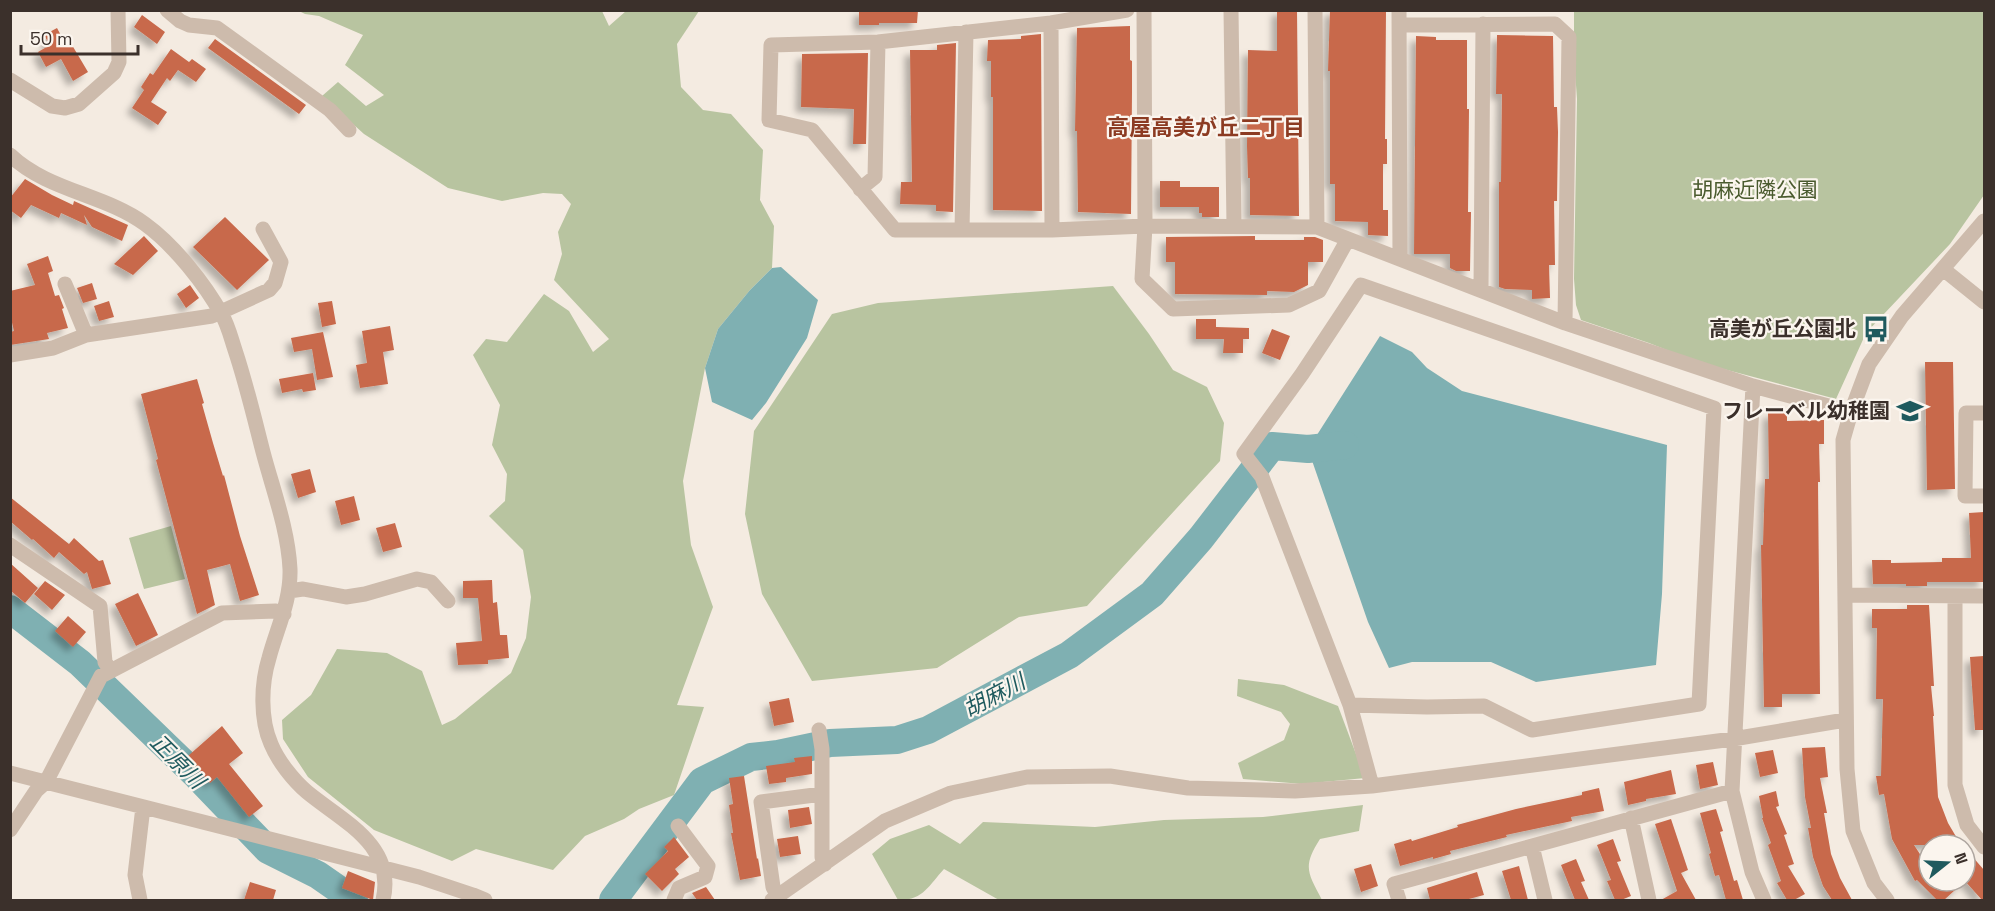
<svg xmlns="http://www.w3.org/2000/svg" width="1995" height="911" font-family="'Space Grotesk','Noto Sans JP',sans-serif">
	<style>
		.green { fill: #b8c4a0 }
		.water { fill: #7fb0b2 }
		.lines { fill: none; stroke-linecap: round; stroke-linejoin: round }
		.river { stroke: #7fb0b2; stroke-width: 28 }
		.building { fill: #c8694b; filter: url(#shadow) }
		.minor { stroke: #cdbbac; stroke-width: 15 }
		.labels { text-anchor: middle; stroke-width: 4.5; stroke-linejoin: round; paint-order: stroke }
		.park-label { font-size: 21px; fill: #4a5a2e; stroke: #fbf5ee }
		.poi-label { font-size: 21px; font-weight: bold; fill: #3b302b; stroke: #fbf5ee; text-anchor: end }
		.neighbourhood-label { font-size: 22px; font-weight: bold; fill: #8c3b22; stroke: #fbf5ee }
		.water-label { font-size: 22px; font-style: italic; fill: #1f5a5e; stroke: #fbf5ee }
	</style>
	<defs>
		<filter id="shadow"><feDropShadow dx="-5.5" dy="5.5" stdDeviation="3" flood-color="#0004"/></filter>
	</defs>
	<rect width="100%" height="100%" fill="#f4ebe1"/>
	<path class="green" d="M299 11H602L609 26 626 11H699L677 44 681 87 703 110 731 114 763 150 760 200 774 226 772 268 750 290 718 329 705 368 683 481 691 545 713 607 677 705 704 707 674 795 639 809 624 819 585 836 553 870 476 849 452 861 374 830 308 777 283 739 282 720 311 695 337 649 387 653 422 671 442 725 455 719 511 673 526 638 531 597 523 550 489 516 505 501 507 474 492 445 500 405 473 355 486 339 507 342 544 294 569 311 593 352 609 339 554 280 562 254 558 232 571 204 562 194 543 193 502 201 448 188 364 134 322 96 338 82 366 106 384 95 345 65 363 35 319 16 305 14Z
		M1574 11H1984V195L1950 244 1866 333 1836 399 1697 362 1649 343 1581 320 1576 305 1574 279 1577 99 1574 57Z
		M1113 286 1149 334 1173 370 1207 387 1224 423 1220 461 1087 606 1019 617 937 668 812 681 762 594 745 514 754 431 832 314 878 303Z
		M171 526 185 579 144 589 129 538Z
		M1238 679 1284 685 1338 706 1365 778 1302 784 1243 779 1238 763 1284 740 1290 724 1281 712 1237 696Z
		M1363 805 1359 831 1320 839C1302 867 1308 873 1322 900H999L944 869C929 885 923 901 898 900L872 854 890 839 929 825 960 844 983 822 1095 827 1164 820 1263 817Z"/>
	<path class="water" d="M781 267 818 300 807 338 766 403 752 420 712 402 705 368 718 329 750 290 772 268Z
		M1380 336 1412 352 1427 368 1462 391 1667 445 1662 594 1656 665 1536 682 1491 662H1412L1389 668 1368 622 1308 449Z"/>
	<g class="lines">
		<path class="river" d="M10 609 80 663 197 776 268 850 318 875 354 900
			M613 900 702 781 751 757 778 754 830 743 897 740 928 730 1069 655 1152 594 1201 538 1272 446 1308 449 1345 445"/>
	</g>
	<path class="building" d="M859 10H918L917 23H879V25H859Z
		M1277 10H1297L1299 216 1250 215V178H1248L1247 146 1248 50 1277 51Z
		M1330 10H1386L1385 139H1387V164H1383V210H1388V236L1368 235V222L1335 221V184H1330V71H1328Z
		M142 15 165 32 157 44 134 27Z
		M1130 26V60L1132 61V92L1131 214 1078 212 1077 131H1075L1077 28Z
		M57 28 65 43 69 40 88 72 73 81 61 59 46 67 38 52 50 45 44 35Z
		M1041 34 1042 211 993 210V97H991V61H987L988 40 1021 39V36Z
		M1497 35 1553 36 1554 107H1557L1558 132 1557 201H1554L1555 265H1549L1550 298 1532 299V290L1505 289 1499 287V182H1501L1502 94H1496Z
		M1416 36 1436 37V40H1467V109H1469L1468 212H1471L1470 271H1456L1450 268V254H1414Z
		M215 39 306 105 299 114 208 48Z
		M956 43 953 212 936 211V205L900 204 901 182H912L910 50H937V45Z
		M171 49 189 62 192 59 206 69 196 82 178 70 170 81 167 78 151 102 167 112 158 125 132 108 144 90 141 87 150 73 153 75Z
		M868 53 866 144H853L854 109 801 107 802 54Z
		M25 179 52 195 73 205 74 201 128 225 122 241 92 227 84 215 87 225 61 213 59 218 31 205 21 218 10 210V198Z
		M1160 181H1180V187H1219V217H1202V213H1199V207H1160Z
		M225 217 269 260 237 290 193 247Z
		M144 236 158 251 133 275 114 264Z
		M1255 236V240H1304V237H1315L1323 240V262H1308V285L1294 292 1267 291V295L1175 294V262H1166V237Z
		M48 256 53 271 48 273 55 296 59 295 64 308 62 309 68 328 47 333 49 339 10 345V332L14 331 10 314V291L35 285 27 264Z
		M92 283 97 299 83 303 77 288Z
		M190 285 199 298 186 308 177 294Z
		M109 301 114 317 99 321 94 306Z
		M332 301 336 324 322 327 318 303Z
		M1196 319H1216V327L1249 328V339H1243V353H1223L1224 339H1196Z
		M390 326 394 350 383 352 388 384 360 388 356 365 367 363 362 331Z
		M1272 329 1290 336 1280 360 1262 353Z
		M323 332 333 377 317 380 312 349 294 352 291 338Z
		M1925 362H1953L1955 489 1927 490Z
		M313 373 316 390 303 392 302 389 282 393 279 379Z
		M197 379 204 403 202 404 213 443 223 476 224 475 240 536 259 595 240 601 230 564 207 570 215 605 197 614 156 460 158 459 141 394Z
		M1787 412V421L1824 420V444H1819L1820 482H1818L1820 694H1782V707H1764L1761 545H1763L1765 479H1769L1768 413Z
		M310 469 316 492 298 498 291 474Z
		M354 496 360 520 341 525 335 501Z
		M10 497 69 544 74 538 99 561 103 560 111 584 92 589 87 572 84 574 59 552 54 558 33 539 32 540 10 521Z
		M1984 512V582H1927V586H1906V584H1873L1872 560H1891V563L1942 562V558H1971L1969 513Z
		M395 523 402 547 383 552 376 528Z
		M10 563 38 588 25 603 10 590Z
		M492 580 493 603 497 602 500 635H507L509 658 488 660V664L458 665 456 643 482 641 478 598H463V581Z
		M45 581 65 595 52 610 34 594Z
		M138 593 158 635 136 646 115 604Z
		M1907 605H1929L1934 686H1931L1934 716H1933L1938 797 1948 823 1961 845H1914L1929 868V881H1965V848L1984 870V900H1982L1965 881 1944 900H1937L1917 880 1915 881 1892 839 1884 794 1879 795 1876 776H1881L1883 699H1876L1877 628H1872V609H1907Z
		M68 616 86 632 73 647 55 631Z
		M1984 656V730H1975L1970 657Z
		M789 698 794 722 774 726 769 702Z
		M222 726 243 753 229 764 263 806 249 817 217 777 210 783 188 756Z
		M1825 747 1828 777 1820 778 1827 813H1824L1831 854 1840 878 1852 900H1832L1823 886 1813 857 1808 828H1811L1805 797 1802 748Z
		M1773 750 1778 773 1760 777 1755 753Z
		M812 756V774L786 778V782L769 784 766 766 795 762 794 758Z
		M1713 762 1718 785 1700 789 1696 765Z
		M1671 770 1676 794 1646 799V801L1628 805 1624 782Z
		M744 776 757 859 758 858 761 876 740 880 731 833H733L729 805 733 804 729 778Z
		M1599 788 1604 811 1571 817 1572 821 1506 835 1507 837 1450 851 1451 854 1433 859V857L1400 866 1394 844 1411 839 1412 841 1458 827 1457 825 1516 809 1582 795V792Z
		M1776 791 1779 806 1776 807 1787 834 1784 835 1794 864 1788 866 1805 894 1794 900H1787L1777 883 1781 881 1768 845 1771 843 1762 818H1763L1759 796Z
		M809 807 812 824 790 828 788 810Z
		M1716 809 1723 831 1720 832 1734 881 1737 880 1743 900H1726L1719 875 1715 876 1709 854 1711 853 1700 813Z
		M1671 819 1688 870 1681 873 1696 900H1661L1677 891 1655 824Z
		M798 836 801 854 780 857 777 839Z
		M674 837 689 857 675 869 679 874 662 891 645 874 668 851 664 847Z
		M1613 839 1621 861 1617 862 1631 896 1621 900H1615L1607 881 1611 880 1597 845Z
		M1576 859 1585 881 1581 882 1589 900H1575L1561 865Z
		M1371 864 1378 886 1361 892 1354 869Z
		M1519 866 1528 900H1511L1502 871Z
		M348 871 375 882 373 900 342 888Z
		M1477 872 1484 895 1465 900H1430L1427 888Z
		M250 882 276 890 273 900H244Z
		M706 887 715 900H697L692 893Z"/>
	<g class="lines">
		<path class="minor" d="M167 10 180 21 189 25 217 28 330 110 349 130
			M1127 10 1051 23 878 42 771 45 769 120 812 130 895 230H1052L1145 226 1317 227 1565 323 1753 386 1851 412
			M1144 10 1145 226 1142 279 1173 309 1289 305 1319 291 1348 239
			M1231 10 1234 226
			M1315 10 1317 227
			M1399 10 1400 259
			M1051 23 1052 230
			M1400 25 1555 24 1569 37 1565 323
			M10 80 52 106 65 108 79 104 114 73 119 62 118 10
			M10 155C48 191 104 194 145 224 174 245 205 284 222 315 228 325 231 338 235 350 246 383 254 417 263 452 273 490 288 529 290 569 291 601 277 628 269 658 261 684 260 719 271 744 278 761 293 780 307 792 342 821 396 845 383 900
			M860 189 875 177 878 42
			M962 230 966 32
			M1943 269 1984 302
			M65 284 86 335
			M1481 289 1483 24
			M10 355 53 348 86 335 212 316 269 290 275 283 281 262 263 229
			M1753 386 1732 791 1752 872 1764 900
			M1984 413H1966L1965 496H1984
			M10 545 100 606 105 662 110 670
			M289 591 303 589 346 597 365 594 417 579 431 582 448 601
			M1845 595 1984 596
			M1955 596V785L1967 825 1984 847
			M1350 705 1427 707 1484 706 1532 730 1699 704 1714 408 1361 285 1302 374 1244 454 1262 477 1350 705 1372 786
			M819 730 822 749V857L825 864
			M10 773 419 877 473 895 485 900
			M1631 818 1649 900
			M10 830 36 791 46 782 101 676 222 613 276 611 284 614
			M1532 846 1545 900
			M778 896 773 887 761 802 822 794
			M140 900 135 875 143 807
			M674 900 679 888 705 877 708 866 678 826
			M772 900 885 821 951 793 1027 777 1110 776 1188 788 1295 791 1372 786 1733 739 1845 720
			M1399 900 1394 884 1732 791
			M1887 900 1874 883 1853 831 1847 769 1843 440 1851 412 1869 364 1902 316 1984 221"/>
	</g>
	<defs>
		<g id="bus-bare" transform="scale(2.07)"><path d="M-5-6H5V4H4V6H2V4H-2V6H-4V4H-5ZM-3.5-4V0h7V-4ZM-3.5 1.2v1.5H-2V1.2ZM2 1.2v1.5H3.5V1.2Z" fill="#1f5a5e" stroke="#fbf5ee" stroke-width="2.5" paint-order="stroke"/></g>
		<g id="school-bare" transform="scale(2.07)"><path d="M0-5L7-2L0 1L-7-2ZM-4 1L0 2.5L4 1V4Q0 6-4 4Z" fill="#1f5a5e" stroke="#fbf5ee" stroke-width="2.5" paint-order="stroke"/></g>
	</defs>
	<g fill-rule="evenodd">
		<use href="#bus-bare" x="1876" y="329"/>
		<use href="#school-bare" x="1910" y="411"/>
	</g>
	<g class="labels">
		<g class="park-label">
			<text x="1755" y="197">胡麻近隣公園</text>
		</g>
		<g class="poi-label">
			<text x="1856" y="336">高美が丘公園北</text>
			<text x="1890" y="418">フレーベル幼稚園</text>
		</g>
		<g class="neighbourhood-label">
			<text x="1206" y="135">高屋高美が丘二丁目</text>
		</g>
		<g class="water-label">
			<text transform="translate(994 695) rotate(-28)" y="8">胡麻川</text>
			<text transform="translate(178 761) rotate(45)" y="8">正原川</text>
		</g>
	</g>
	<rect width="1995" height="911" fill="none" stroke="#3b302b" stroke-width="24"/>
	<g transform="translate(1947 863) rotate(72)"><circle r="28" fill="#fbf5ee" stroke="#aea6a0" stroke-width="1.5"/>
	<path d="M0-4.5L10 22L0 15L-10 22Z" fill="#1f5a5e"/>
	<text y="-9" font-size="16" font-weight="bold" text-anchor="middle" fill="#3b302b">N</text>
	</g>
	<path d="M21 45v9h117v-9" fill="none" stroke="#3b302b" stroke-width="3"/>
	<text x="30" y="45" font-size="18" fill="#3b302b" stroke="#fbf5ee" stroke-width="4.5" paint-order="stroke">50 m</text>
</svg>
